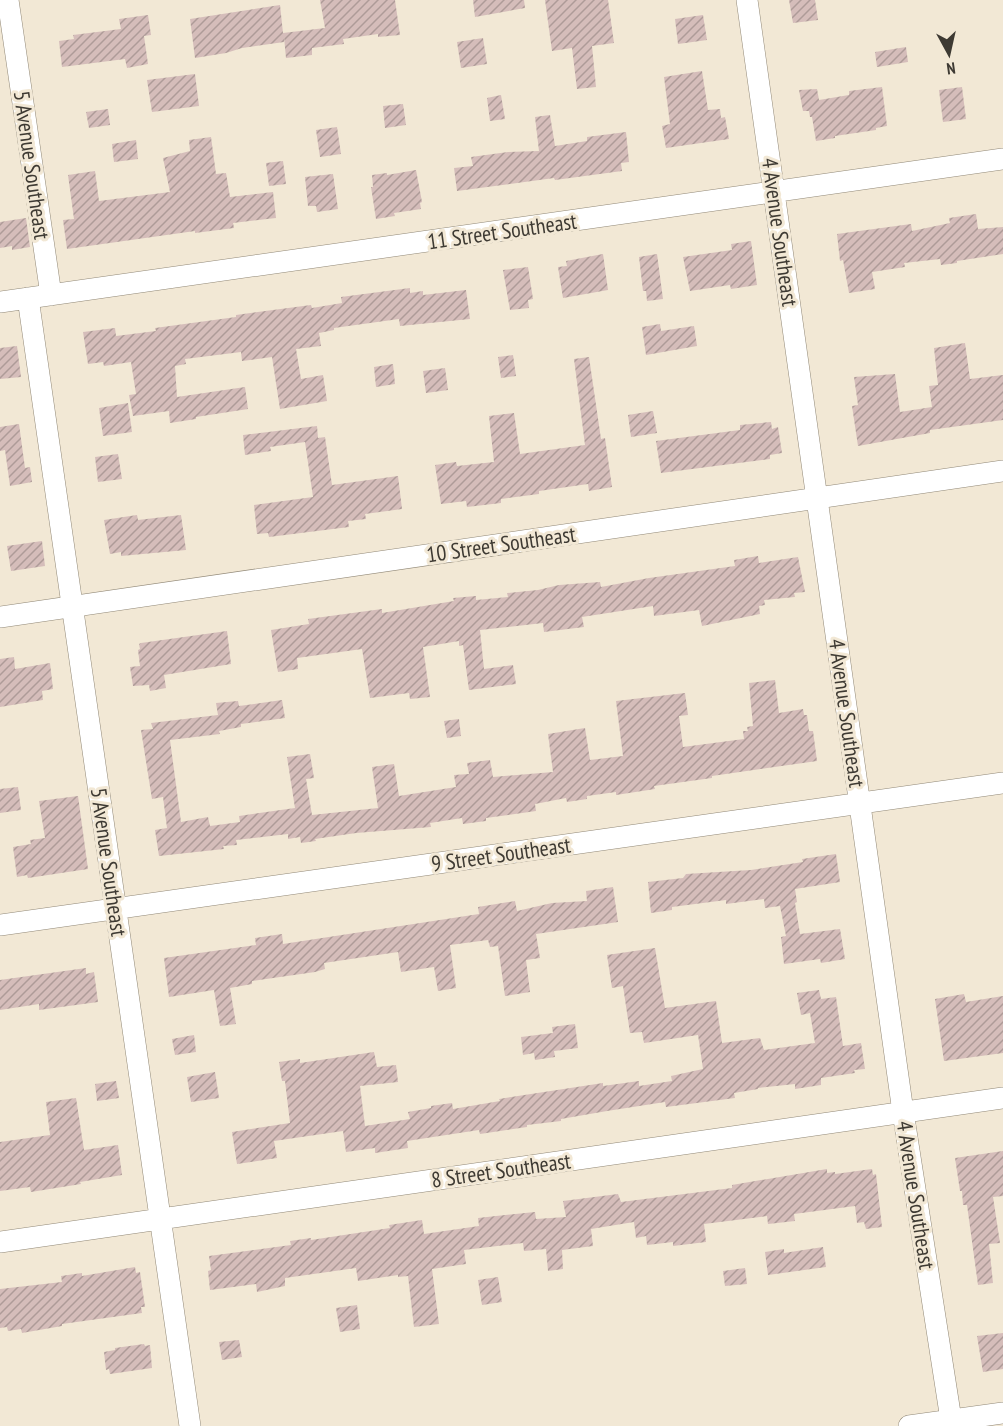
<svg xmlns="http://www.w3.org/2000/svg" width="1003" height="1426" font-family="'PT Sans Narrow',sans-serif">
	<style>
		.building { fill: url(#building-hatch) }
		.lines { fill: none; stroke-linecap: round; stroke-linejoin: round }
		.minor-casing { stroke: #918877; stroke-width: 22 }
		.minor { stroke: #fff; stroke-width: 21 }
		.labels { text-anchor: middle; stroke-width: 6; stroke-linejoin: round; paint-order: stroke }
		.street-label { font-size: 22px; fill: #3e3a33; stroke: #f2e8d5 }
	</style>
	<defs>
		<pattern id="building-hatch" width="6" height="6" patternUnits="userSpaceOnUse" patternTransform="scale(1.5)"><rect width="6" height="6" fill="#d5bdba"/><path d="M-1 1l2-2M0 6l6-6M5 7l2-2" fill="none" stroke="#ae9b98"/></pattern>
	</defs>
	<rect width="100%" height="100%" fill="#f2e8d5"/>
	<path class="building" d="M320 0H395L400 35 378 37V34L343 39 344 44 312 48V55L286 58 284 37V42L242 48 226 53 195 58 190 19 280 5 283 33 325 28Z
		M473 0H524L525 8 475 17Z
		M545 0H608L614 43 592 46 596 87 577 89 572 48 552 51Z
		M789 0H815L818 20 793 23Z
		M148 15 151 35 144 36 148 64 127 68 125 59 62 67 59 41 74 39 73 35 121 29 119 19Z
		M703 15 707 40 678 44 675 19Z
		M483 38 487 64 461 68 457 42Z
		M906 47 908 62 877 67 875 52Z
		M702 71 708 110 720 109 721 118 725 117 729 139 666 148 662 126 670 124 664 77Z
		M195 74 199 106 152 112 147 80Z
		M882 87 887 126 876 128V130L835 136V138L816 141 812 117H810L809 111H803L799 90 817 89 819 100 849 95V91Z
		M962 87 966 119 943 122 939 90Z
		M501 95 505 119 490 121 487 98Z
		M403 104 406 125 385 128 383 106Z
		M108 109 110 125 89 128 86 112Z
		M550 115 555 146 587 141V137L626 132 629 162 621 163 622 171 555 180 554 178 457 191 454 168 473 166 471 157 508 152 539 151 535 117Z
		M337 127 341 154 320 157 316 130Z
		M211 137 216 174 226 173 230 197 273 192 276 218 233 223 234 228 195 233V231L67 249 63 220 74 219 68 175 95 171 99 201 170 192 163 158 190 151 189 140Z
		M136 140 138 159 114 162 112 144Z
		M283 161 286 184 269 186 266 163Z
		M416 170 422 202 420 203 421 209 394 213 395 216 376 219 371 187H373L372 175 387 173V175Z
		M333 174 338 209 317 212 316 206H308L305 177Z
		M976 214 978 229 1003 227V254L957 261V263L941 265 940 259 904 263 905 267 872 272 875 289 849 293 843 260 840 261 837 234 911 224 912 231 950 223 949 218Z
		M26 218 30 247 12 250V246L0 248V222Z
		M751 241 757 285 731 289 730 285 690 291 683 257 732 250 731 244Z
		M603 254 608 290 563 298 558 267 567 266 566 261Z
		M657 254 663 299 647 301 646 291H643L639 257Z
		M528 267 533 299 528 300 529 308 510 310 503 270Z
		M410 288V293L423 291V295L466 290 470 319 400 326 399 319 334 328V330L319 333 321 346 296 349 301 379 323 375 327 401 280 409 272 357 242 361 241 352 185 359 186 364 175 366 177 397 245 387 248 409 196 417V419L170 423 169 411 133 416 129 395 136 394 131 362 104 366 103 362 88 364 83 332 115 328 116 336 156 331 155 328 236 317V315L311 305 312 308 342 303 341 297Z
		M660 324 661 331 694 326 697 346 646 355 642 327Z
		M965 343 970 379 1003 375V420L930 430V433L858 446 852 406 858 405 854 377 895 374 900 412 932 407 929 386 938 385 934 348Z
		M17 346 21 377 0 379V348Z
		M513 355 516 376 501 378 498 357Z
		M589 357 601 439 605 438 612 487 589 491 588 484 539 491V494L501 499V503L467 507 466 501 441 504 435 465 456 462 457 466 494 462 489 416 514 413 520 454 585 445 574 359Z
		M393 364 395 384 376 387 374 367Z
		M445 368 448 390 426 393 423 371Z
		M128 403 132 432 103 436 99 408Z
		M653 411 657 433 631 437 628 415Z
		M771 422 772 429 778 427 782 453 770 455V459L661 473 656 441 740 430V425Z
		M19 424 25 468 30 467 32 482 10 486 5 450 0 451V427Z
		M317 426 318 438 325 437 332 485 398 476 402 509 365 514 366 519 348 521 349 527 269 537 268 533 257 534 254 505 313 497 305 442 270 447 271 451 245 455 243 435Z
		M118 454 122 479 98 482 95 457Z
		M137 515 138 520 181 515 186 550 121 556V552L110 554 104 520Z
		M42 541 45 566 11 571 7 546Z
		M758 556 759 563 798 557 805 592 794 593 795 597 764 600 765 605 759 606 760 614 702 626 699 610 654 616 653 606 582 617 584 627 544 632 543 623 480 630 484 669 513 665 516 684 469 690 463 645 459 646V641L423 647 430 697 410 699 409 693 370 698 362 649 297 658 298 669 278 672 271 630 309 624 308 619 382 609V613L454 601 453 598 476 596V600L508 597 507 593 538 590 559 585 600 582 601 587 649 578 735 566 734 560Z
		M227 631 231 664 164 675 166 688 150 691 149 685 133 686 130 667 140 666 138 650 140 649 139 644 141 643Z
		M14 657 15 669 50 663 53 689 42 691 43 700 0 707V659Z
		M775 680 779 713 803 709 804 715H807L809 731H813L817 761 712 776V778L654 786 655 789 616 795V792L587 796V799L567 802 566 798 535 804 536 811 486 818V821L463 824 462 818 430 823 431 827 356 833 315 839 316 841 301 843 300 837 288 839V834L236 840 237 845 223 846 224 849 159 856 155 830 167 828 163 797 152 799 141 730 153 729 151 723 218 715 216 703 238 701 239 706 282 700 285 718 241 724V727L219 731 220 734 170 740 181 822 208 817 210 826 240 822 239 816 295 808 287 757 310 754 314 778 306 779 312 815 378 808 372 767 394 764 399 796 456 787 454 775 469 774 467 763 490 760 493 777 553 772 548 734 585 728 590 760 623 756 616 701 685 693 688 715 679 716 683 747 744 739 743 731H748L747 727 753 726 749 683Z
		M459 719 461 736 447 738 444 721Z
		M18 787 21 810 0 813V789Z
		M78 796 88 869 28 878 27 875 17 877 13 847 31 844 30 840 45 838 39 801Z
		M836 854 840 882 795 889 797 902 795 903 800 934 840 929 845 959 821 963 820 959 784 964 781 937 786 936 780 906 765 908 764 899 726 904V900L672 907V910L651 913 648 882 683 878 686 874 751 870 803 862 802 859Z
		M613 887 618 922 536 934 540 958 526 960 530 992 505 996 498 946 490 947 488 940 450 945 456 988 438 991 434 967 401 972 398 952 324 963 325 969 315 972 252 981V984L230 988 236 1024 220 1026 214 990 169 997 164 958 256 945 255 938 282 934 283 944 479 914 478 907 515 901 517 911 552 903 587 901 586 891Z
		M655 948 665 1008 716 1001 722 1043 760 1038 764 1050 815 1043 810 1013 801 1015 797 993 819 990 821 999 836 997 843 1046 861 1043 865 1069 854 1070 855 1073 821 1078V1085L795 1089V1084L758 1088V1089L734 1093 735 1098 666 1107 665 1102 607 1111 561 1119V1121L527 1125V1127L480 1134 479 1130 407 1141 408 1148 375 1153V1148L346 1152 343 1131 274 1141 277 1158 237 1164 232 1132 290 1123 285 1081H282L279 1062 300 1059V1063L374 1052 377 1067 396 1065 398 1082 360 1086 365 1126 410 1119 408 1112 431 1108V1106L452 1103 453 1109 500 1101 499 1099 603 1083V1086L639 1081V1086L672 1081 671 1076 703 1069 698 1035 644 1043 642 1032 630 1033 623 986 612 988 607 955Z
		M86 968V974L94 972 98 1002 39 1010V1004L0 1010V980Z
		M964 994 966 1002 1003 996V1053L944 1061 935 999Z
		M575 1024 578 1048 554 1051 555 1057 535 1060 534 1053 523 1055 521 1037 553 1033 552 1027Z
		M194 1035 196 1052 175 1055 172 1039Z
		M215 1072 219 1098 191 1102 187 1077Z
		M116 1081 119 1098 97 1101 95 1084Z
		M76 1098 84 1150 118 1145 122 1175 80 1182 81 1184 31 1192 30 1187 0 1191V1142L50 1135 46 1102Z
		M1003 1151V1196L993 1197 1000 1243 989 1244 993 1283 978 1285 967 1205H963L962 1191H960L955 1158Z
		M827 1169V1173L835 1172V1174L872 1169 873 1175 876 1174 882 1227 866 1229 864 1222 857 1223 855 1206 794 1214 795 1221 768 1224 767 1216 704 1224 706 1242 673 1246V1242L647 1245 646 1236 636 1238 634 1222 591 1229 593 1246 562 1250 563 1269 548 1271 546 1249 524 1251 523 1243 464 1250 466 1264 432 1269 439 1324 414 1327 408 1276 398 1277V1275L358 1281 356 1268 285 1278V1286L257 1292 256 1284 210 1290 208 1271 211 1270 209 1256 291 1245 290 1241 311 1238V1240L390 1228 389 1225 422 1220 424 1234 479 1226 478 1218 496 1216 535 1212 536 1219 566 1217 563 1201 618 1194 621 1202 732 1188V1185Z
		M823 1247 826 1267 768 1275 765 1252 784 1249V1253Z
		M135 1267 136 1273 140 1272 145 1307H141L142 1313 62 1324V1326L22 1333 21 1329 8 1331 7 1327 0 1328V1289L62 1282 61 1276 82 1273V1276Z
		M745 1268 747 1284 725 1286 723 1271Z
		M498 1277 502 1302 482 1305 478 1280Z
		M357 1305 360 1329 340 1332 336 1308Z
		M1003 1333V1369L983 1372 977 1336Z
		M239 1340 242 1357 222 1360 219 1342Z
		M144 1344 145 1346 150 1345 152 1368 110 1374 109 1369 106 1370 104 1352 115 1350V1348Z"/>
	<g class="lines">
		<g class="minor-casing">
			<path id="minor" d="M8 0 51 295
				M747 0 903 1112 952 1426
				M28 298 190 1426
				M0 302 1003 159
				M0 617 1003 471
				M0 925 1003 783
				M0 1242 1003 1098
				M909 1426 1003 1413"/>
		</g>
		<use href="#minor" class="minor"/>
	</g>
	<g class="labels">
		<g class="street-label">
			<text transform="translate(32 165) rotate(82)" y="8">5 Avenue Southeast</text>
			<text transform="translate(502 231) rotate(-8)" y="8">11 Street Southeast</text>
			<text transform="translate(780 232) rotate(82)" y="8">4 Avenue Southeast</text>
			<text transform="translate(501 544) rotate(-8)" y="8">10 Street Southeast</text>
			<text transform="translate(847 713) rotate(82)" y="8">4 Avenue Southeast</text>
			<text transform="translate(501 854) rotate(-8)" y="8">9 Street Southeast</text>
			<text transform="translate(109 862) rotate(82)" y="8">5 Avenue Southeast</text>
			<text transform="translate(501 1170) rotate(-8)" y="8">8 Street Southeast</text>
			<text transform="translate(916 1195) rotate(81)" y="8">4 Avenue Southeast</text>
		</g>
	</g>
	<g transform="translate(949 54) rotate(172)" stroke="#f2e8d5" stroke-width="4.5" paint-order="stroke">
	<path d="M0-4.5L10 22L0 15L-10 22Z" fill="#3e3a33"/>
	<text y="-9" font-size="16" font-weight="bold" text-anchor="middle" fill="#3e3a33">N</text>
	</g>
</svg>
